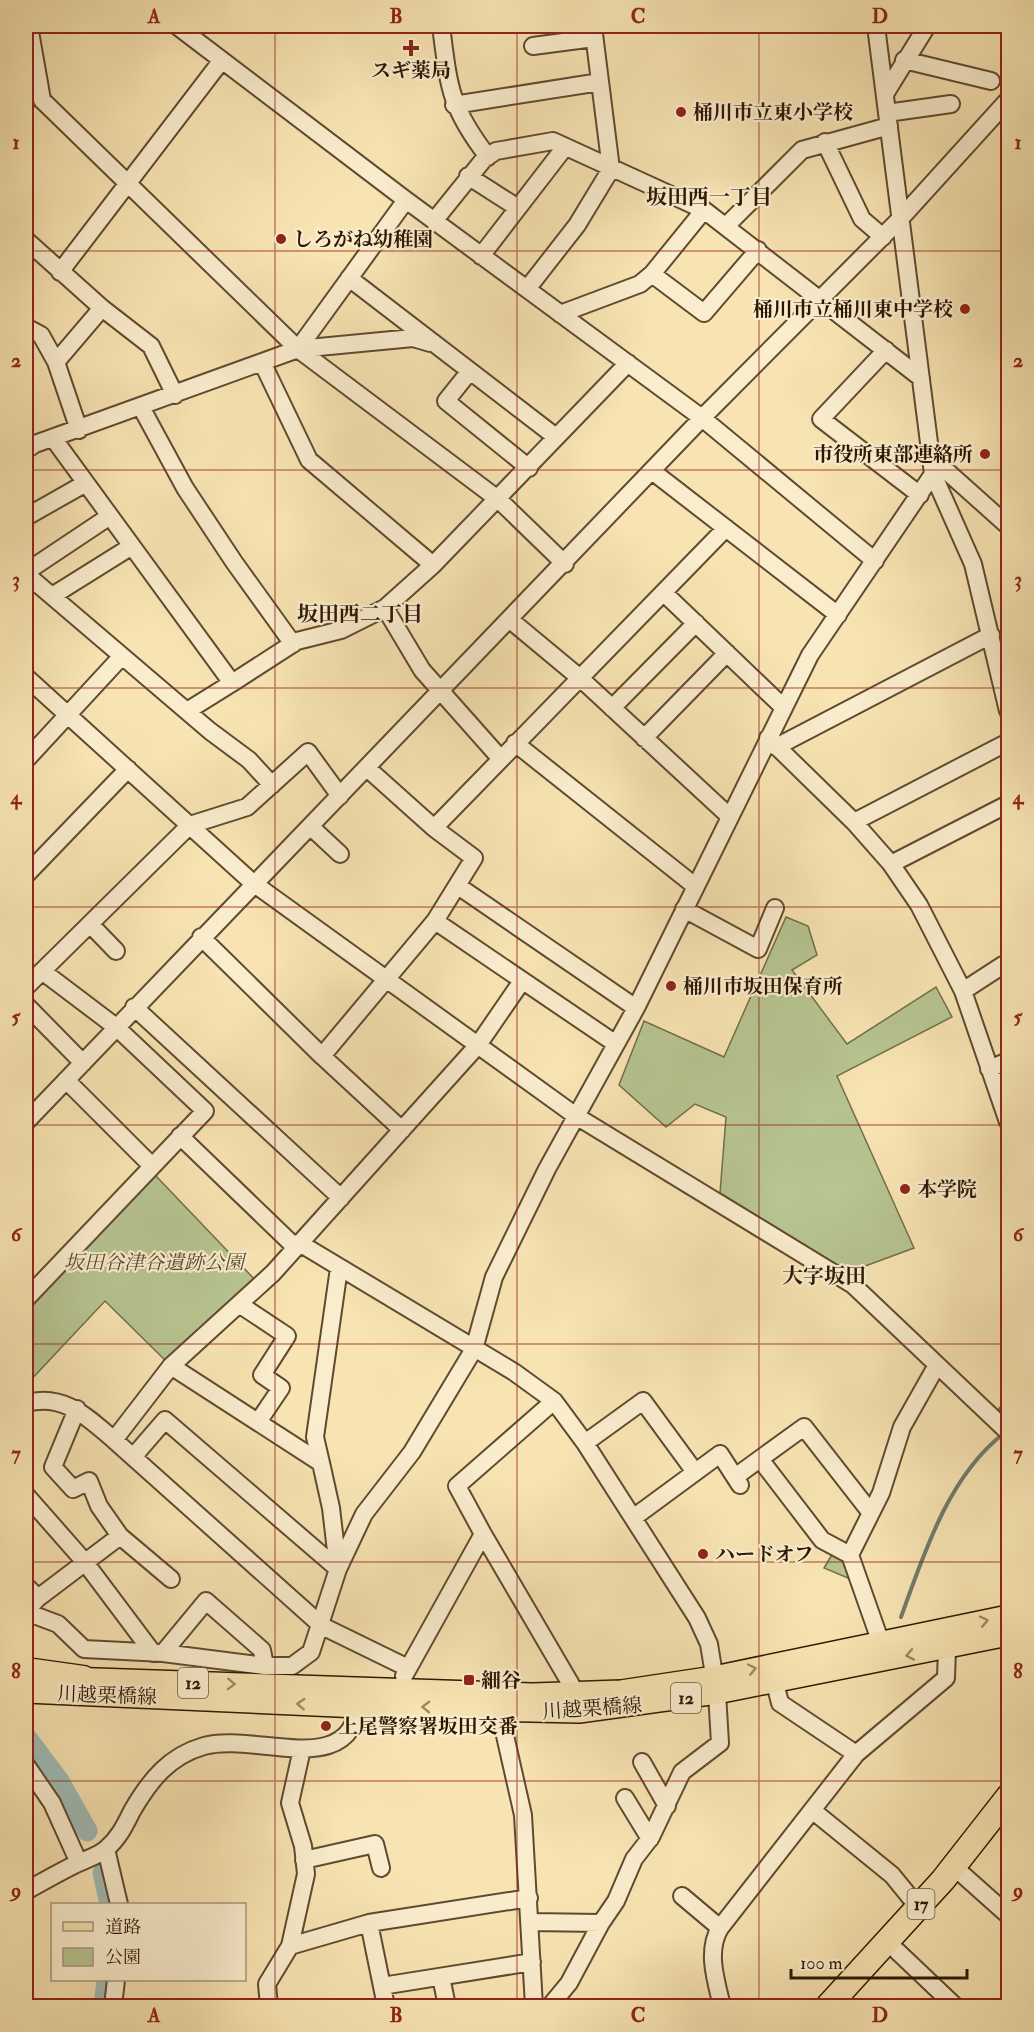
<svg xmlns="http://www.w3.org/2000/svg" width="1034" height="2032" font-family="'IM FELL Double Pica','Noto Serif JP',serif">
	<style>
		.green { fill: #b7c591; stroke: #726e4a; stroke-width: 1.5 }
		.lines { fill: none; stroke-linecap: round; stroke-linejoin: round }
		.stream { stroke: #727a6e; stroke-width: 4 }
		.river { stroke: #a0bcb6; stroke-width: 21 }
		.minor-casing { stroke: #604a2f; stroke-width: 20 }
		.major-casing { stroke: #2d1703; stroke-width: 24 }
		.highway-casing { stroke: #2d1703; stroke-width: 27 }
		.minor { stroke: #faedce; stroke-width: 16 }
		.major { stroke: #f8e4b3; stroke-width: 21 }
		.highway { stroke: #f8e4b3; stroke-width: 24 }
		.oneway { stroke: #9d8864 }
		.grid { fill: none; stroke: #8f2418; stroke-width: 1.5; stroke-opacity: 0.55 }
		.poi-dot { fill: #8f2418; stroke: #faedce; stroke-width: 2 }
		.labels { text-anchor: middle; stroke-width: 4.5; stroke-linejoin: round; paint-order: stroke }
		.shield { fill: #faedce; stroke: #6a5740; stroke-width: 1.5 }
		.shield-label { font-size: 18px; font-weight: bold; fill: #2d1703 }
		.poi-label { font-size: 20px; font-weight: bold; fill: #2d1703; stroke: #faedce; text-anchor: start }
		.park-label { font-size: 20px; font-style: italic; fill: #564b2e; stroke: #faedce }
		.street-label { font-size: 20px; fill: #2d1703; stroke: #faedce }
		.neighbourhood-label { font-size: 21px; font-weight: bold; fill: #2d1703; stroke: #faedce }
		.neatline { fill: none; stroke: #8f2418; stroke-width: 2 }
		.grid-label { font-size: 20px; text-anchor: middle; font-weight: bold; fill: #8f2418 }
	</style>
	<rect width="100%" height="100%" fill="#f8e4b3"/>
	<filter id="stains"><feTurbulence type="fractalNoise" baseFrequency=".00333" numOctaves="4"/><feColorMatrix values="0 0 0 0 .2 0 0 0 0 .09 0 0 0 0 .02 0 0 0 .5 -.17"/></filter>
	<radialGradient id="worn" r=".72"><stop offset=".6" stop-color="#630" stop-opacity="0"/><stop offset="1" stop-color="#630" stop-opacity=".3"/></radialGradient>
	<path class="green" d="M786 917 808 926 817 955 792 970 847 1044 936 987 952 1017 837 1076 914 1248 849 1272 720 1193 726 1117 695 1104 666 1127 619 1085 644 1021 724 1057Z
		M155 1175 260 1285 171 1366 105 1301 26 1385V1304Z
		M836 1548 860 1583 824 1568Z"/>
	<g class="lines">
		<path class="stream" d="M26 111 39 102
			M995 1414 1008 1401
			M901 1617C924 1554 948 1477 1003 1434"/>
		<path class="river" d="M26 1737 59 1781 87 1831
			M103 1873 110 1904
			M104 2006 107 1980"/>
		<g class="minor-casing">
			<path id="minor" d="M29 26 42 100 298 349 499 500 565 564
				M177 26 406 200 702 418 875 561
				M441 26C449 87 449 106 488 157
				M876 26 933 474 973 564 1008 711
				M533 46 594 38
				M904 60 991 81
				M885 94 927 26
				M454 105 600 82
				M887 113 951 104
				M825 142 862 219 883 237
				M468 176 518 208
				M434 221 484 159 496 151 553 141 704 210 921 378
				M726 226 802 150 889 126
				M26 240 102 308 56 362 79 430
				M481 256 565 147
				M60 272 222 60
				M652 274 704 313 758 250
				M349 278 556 437
				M527 289 577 225 611 169 593 26
				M102 308 151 346 175 395
				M560 314 640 284 652 274 704 210
				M26 327 41 335 56 362
				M298 349 406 200
				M886 350 821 419 920 495
				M262 362 309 460 433 565 628 363
				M470 371 446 401 529 468
				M141 407 185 488 234 562 293 644
				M53 438 232 683 187 711
				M26 450 35 444 298 349 413 338 430 343
				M932 458 1007 525 1008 524
				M652 471 838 615
				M26 517 86 483
				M26 572 110 516
				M26 574 210 731 249 760 272 785
				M664 593 783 707
				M52 596 132 546
				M385 608 422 670 500 758
				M509 619 580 678 729 816
				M26 677 253 883 576 1116 853 1285 1008 1432
				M232 683 297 641 341 630 385 608 433 565
				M612 708 696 623
				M644 738 727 653
				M768 738 854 822 891 864 919 905 963 991 1008 1122
				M515 743 695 886
				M776 747 991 635
				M26 760 122 656
				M367 768 434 828 474 858 435 921 322 1056 402 1130
				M854 822 1008 742
				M311 827 340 854
				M434 828 726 528
				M891 864 1008 804
				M26 875 128 769
				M458 886 636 1008
				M684 909 758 949 775 908
				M435 921 616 1044
				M90 924 116 951
				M201 937 322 1056
				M26 987 190 825 247 807 308 752 340 796
				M963 991 1003 965H1008
				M26 1005 83 1063
				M134 1007 341 1198
				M989 1069 1008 1061
				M66 1080 152 1166
				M26 1122 702 418 900 219 1008 100
				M180 1136 291 1243 301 1244 514 1372 554 1401 585 1443 697 1618 709 1644 717 1693 720 1743 682 1772 651 1837 634 1859 616 1901 601 1923 569 1983 550 2006
				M26 1299 205 1111 116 1027 42 971
				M239 1304 287 1336 262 1375 281 1388 258 1422
				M171 1366 321 1463 331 1508 338 1568
				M26 1403C64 1393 87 1417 114 1440L171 1366 273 1273 478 1045 522 981
				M114 1440 322 1626 408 1668
				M585 1443 643 1401 695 1472
				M133 1457 165 1420 338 1569
				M760 1459 822 1540 850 1555 881 1643
				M321 1463 315 1437 339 1268
				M735 1477 804 1427 871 1513
				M26 1495 84 1561 153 1653
				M633 1518 720 1454 740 1485
				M483 1534 576 1693
				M120 1536 171 1579
				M850 1555 881 1493 902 1427 937 1365
				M26 1586 38 1598
				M26 1611 38 1598 120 1536 99 1506 89 1481 73 1489 53 1467 77 1409
				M26 1612 58 1624 84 1649 163 1653 265 1666H292L311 1652 338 1569 364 1514 412 1452 474 1349 494 1277 547 1169 636 1008 810 655 933 474
				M163 1653 206 1601 262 1650 265 1666
				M404 1676 483 1534 457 1486 554 1401
				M775 1683 780 1703 856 1754
				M499 1709 523 1815 534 2006
				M642 1762 667 1806
				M26 1765 52 1803 79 1863
				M625 1798 650 1839
				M812 1810 892 1875 918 1907
				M106 1849 119 1904
				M304 1860 375 1844 381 1868
				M962 1874 1008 1915
				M26 1891C42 1882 58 1873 74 1865 84 1860 98 1856 106 1849 119 1838 125 1825 132 1811 150 1780 169 1756 204 1746 255 1731 356 1784 359 1697
				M682 1896 720 1928
				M530 1922 601 1923
				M369 1923 386 2006
				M290 1946 306 1874 303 1846 290 1803 302 1749
				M897 1951 955 2006
				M441 1977 447 2006
				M382 1986 532 1962
				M113 2006 116 1980
				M269 2006 267 1984 290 1946 369 1923 529 1898
				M722 2006C716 1981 706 1951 720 1928L856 1754 946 1678 947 1648"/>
		</g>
		<g class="major-casing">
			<path id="major" d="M68 1678 533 1694 621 1691 714 1677 1008 1616
				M26 1692 359 1707 579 1712 717 1693 1008 1635"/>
		</g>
		<g class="highway-casing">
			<path id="highway" d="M26 1670 83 1678
				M828 2006 943 1880 1008 1797"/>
		</g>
		<use href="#minor" class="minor"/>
		<use href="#major" class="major"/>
		<use href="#highway" class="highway"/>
	</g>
	<defs><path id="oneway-chevron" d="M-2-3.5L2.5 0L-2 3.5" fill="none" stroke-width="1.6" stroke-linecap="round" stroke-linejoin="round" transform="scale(1.5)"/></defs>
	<g class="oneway">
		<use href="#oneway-chevron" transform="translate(984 1621) rotate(-12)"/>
		<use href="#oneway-chevron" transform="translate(910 1655) rotate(169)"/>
		<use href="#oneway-chevron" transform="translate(752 1669) rotate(-12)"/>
		<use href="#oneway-chevron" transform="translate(231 1684) rotate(2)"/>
		<use href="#oneway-chevron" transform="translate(301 1704) rotate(-177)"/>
		<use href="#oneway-chevron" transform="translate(426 1707) rotate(-179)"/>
	</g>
	<path class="grid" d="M275 26V2006M517 26V2006M759 26V2006M26 251H1008M26 470H1008M26 688H1008M26 907H1008M26 1125H1008M26 1344H1008M26 1562H1008M26 1781H1008"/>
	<g class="poi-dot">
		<path d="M408 39h6v6h6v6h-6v6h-6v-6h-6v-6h6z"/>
		<circle cx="681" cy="112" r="6"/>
		<circle cx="281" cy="239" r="6"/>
		<circle cx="965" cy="309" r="6"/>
		<circle cx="985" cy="454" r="6"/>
		<circle cx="671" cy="986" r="6"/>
		<circle cx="905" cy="1189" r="6"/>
		<circle cx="703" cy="1554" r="6"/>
		<rect x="463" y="1674" width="12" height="12" rx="3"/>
		<circle cx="326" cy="1726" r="6"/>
	</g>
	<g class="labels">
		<g class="shield">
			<rect x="178" y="1668" width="30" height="30" rx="4.5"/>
			<rect x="671" y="1683" width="30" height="30" rx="4.5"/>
			<rect x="907.5" y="1889" width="27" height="30" rx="4.5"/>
		</g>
		<g class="shield-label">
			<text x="193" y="1689">12</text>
			<text x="686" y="1704">12</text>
			<text x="921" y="1910">17</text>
		</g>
		<g class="poi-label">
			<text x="411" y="77" text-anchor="middle">スギ薬局</text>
			<text x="693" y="119">桶川市立東小学校</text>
			<text x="293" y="246">しろがね幼稚園</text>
			<text x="953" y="316" text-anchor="end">桶川市立桶川東中学校</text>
			<text x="973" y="461" text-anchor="end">市役所東部連絡所</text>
			<text x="683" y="993">桶川市坂田保育所</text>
			<text x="917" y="1196">本学院</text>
			<text x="715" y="1561">ハードオフ</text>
			<text x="481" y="1687">細谷</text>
			<text x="338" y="1733">上尾警察署坂田交番</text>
		</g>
		<g class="park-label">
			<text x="154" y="1269">坂田谷津谷遺跡公園</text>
		</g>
		<g class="street-label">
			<text transform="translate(107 1695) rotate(2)" y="7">川越栗橋線</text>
			<text transform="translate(592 1708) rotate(-4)" y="7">川越栗橋線</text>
		</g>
		<g class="neighbourhood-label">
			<text x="709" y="204">坂田西一丁目</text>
			<text x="360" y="621">坂田西二丁目</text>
			<text x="824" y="1283">大字坂田</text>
		</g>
	</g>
	<rect width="1034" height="2032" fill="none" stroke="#f8e4b3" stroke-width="66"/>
	<rect x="51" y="1903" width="195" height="78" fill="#faedce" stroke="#a8977d" stroke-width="1.5"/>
	<rect x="63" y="1922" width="30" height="9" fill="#f8e4b3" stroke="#a8977d" stroke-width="1.5"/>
	<text x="105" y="1933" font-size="18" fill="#2d1703">道路</text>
	<rect x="63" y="1948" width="30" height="18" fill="#b7c591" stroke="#a8977d" stroke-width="1.5"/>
	<text x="105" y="1963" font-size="18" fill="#2d1703">公園</text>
	<path d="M791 1969v9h176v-9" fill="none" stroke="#2d1703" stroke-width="3"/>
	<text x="800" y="1969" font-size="18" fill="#2d1703" stroke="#faedce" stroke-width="4.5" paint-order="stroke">100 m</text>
	<rect x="33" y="33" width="968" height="1966" class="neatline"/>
	<g class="grid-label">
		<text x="154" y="23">A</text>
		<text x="396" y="23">B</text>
		<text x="638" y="23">C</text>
		<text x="880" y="23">D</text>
		<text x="16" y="149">1</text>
		<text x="1018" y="149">1</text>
		<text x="16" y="367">2</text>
		<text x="1018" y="367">2</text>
		<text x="16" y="586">3</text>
		<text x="1018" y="586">3</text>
		<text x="16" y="804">4</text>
		<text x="1018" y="804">4</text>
		<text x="16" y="1023">5</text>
		<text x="1018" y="1023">5</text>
		<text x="16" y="1241">6</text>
		<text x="1018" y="1241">6</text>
		<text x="16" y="1460">7</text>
		<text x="1018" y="1460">7</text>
		<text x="16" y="1678">8</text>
		<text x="1018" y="1678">8</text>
		<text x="16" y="1897">9</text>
		<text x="1018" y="1897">9</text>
		<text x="154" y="2022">A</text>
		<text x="396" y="2022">B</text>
		<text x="638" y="2022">C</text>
		<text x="880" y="2022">D</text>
	</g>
	<rect width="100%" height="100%" filter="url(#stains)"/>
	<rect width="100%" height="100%" fill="url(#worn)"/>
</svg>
